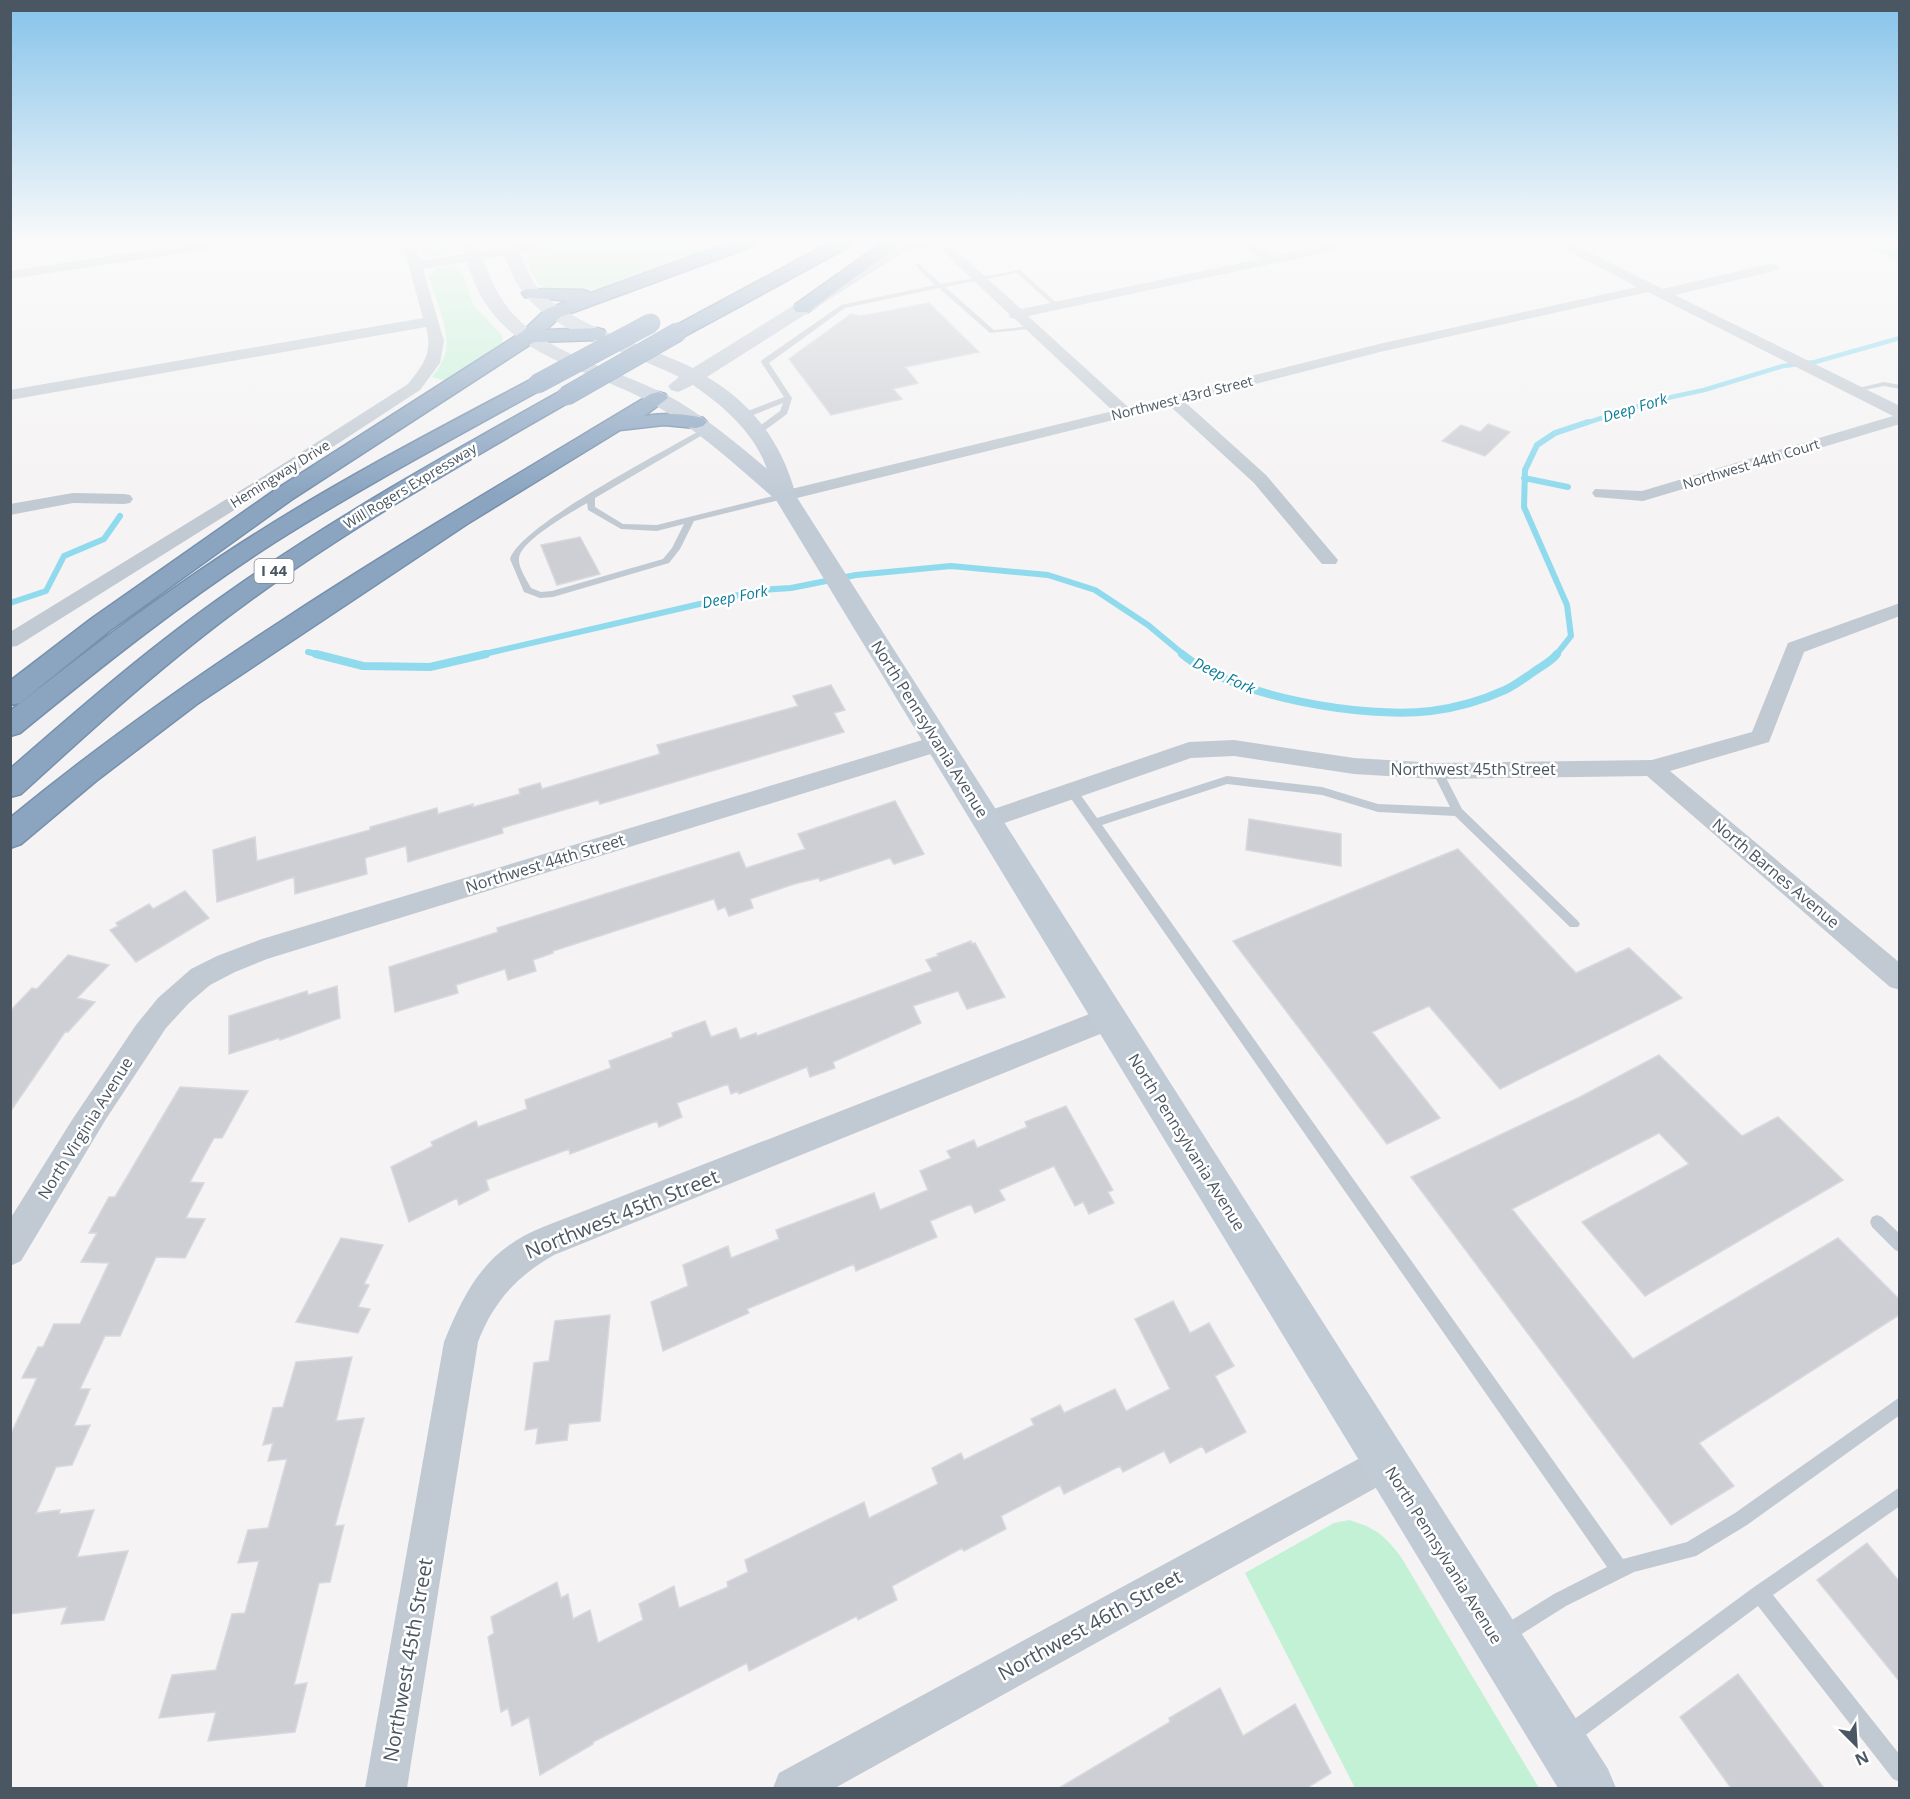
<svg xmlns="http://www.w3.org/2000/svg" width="1910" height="1799" font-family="'Open Sans',sans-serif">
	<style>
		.green { fill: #c3f1d5 }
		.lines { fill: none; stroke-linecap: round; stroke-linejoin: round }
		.stream-far2 { stroke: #90daee; stroke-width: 4.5 }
		.stream-far1 { stroke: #90daee; stroke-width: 6 }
		.stream { stroke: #90daee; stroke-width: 8 }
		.building { fill: #cdcfd5; stroke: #d7d9de; stroke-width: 1.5 }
		.motorway-casing { stroke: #7690ad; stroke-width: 3 }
		.service { fill: #c1cad2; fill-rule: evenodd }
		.minor { fill: #c1cad2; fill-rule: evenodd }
		.secondary { fill: #c1cbd6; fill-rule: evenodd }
		.motorway { fill: #8ba5c1; fill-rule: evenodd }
		.motorway-bridge-casing { stroke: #7690ad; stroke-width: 20; stroke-linecap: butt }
		.motorway-bridge { stroke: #8ba5c1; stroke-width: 19 }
		.labels { text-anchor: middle; stroke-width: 5; stroke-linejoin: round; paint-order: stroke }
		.far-street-label { font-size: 14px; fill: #4a5661; stroke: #fff }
		.far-water-label { font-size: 15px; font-style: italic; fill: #0c7c9b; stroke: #fff }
		.shield { fill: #fff; stroke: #808990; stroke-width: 1.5 }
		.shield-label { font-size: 15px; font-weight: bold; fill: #4a5661 }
		.street-label { font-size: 16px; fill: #4a5661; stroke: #fff }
		.near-street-label { font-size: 20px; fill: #4a5661; stroke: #fff }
	</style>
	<rect width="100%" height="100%" fill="#f5f3f3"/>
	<path class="green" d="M417 241H459L461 247C451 258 435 258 421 253Z
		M598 241H732L593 290C577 292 548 297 537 282 532 276 529 267 525 260 536 246 580 244 598 241Z
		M1852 241H1899V262Z
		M457 266 461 269 474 306 502 335 503 344 496 353 448 382 432 377C438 369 444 361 446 351 450 328 435 298 428 276L437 268Z
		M1349 1520C1376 1528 1384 1535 1401 1557L1539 1788H1355L1245 1573 1334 1523Z"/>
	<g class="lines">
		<path class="stream-far2" d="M1861 241 1900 257
			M1583 424 1658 400 1704 390 1783 366 1815 362 1900 338"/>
		<path class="stream-far1" d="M1524 478 1568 487
			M10 603 46 591 64 556 104 539 120 516
			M308 652 321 655
			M480 655 760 590 791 588 856 575 951 566 1048 575 1095 590 1148 625 1184 655
			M1556 655 1571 636 1567 605 1524 507 1525 470 1537 445 1555 433 1588 422"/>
		<path class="stream" d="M316 654 363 666 430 667 486 654
			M1182 654C1233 697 1364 719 1431 711 1455 708 1483 700 1505 690 1514 686 1523 679 1532 673 1540 667 1551 662 1557 654"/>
	</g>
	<path class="building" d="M929 303 979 352 905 367 918 383 893 389 902 399 831 415 789 359 851 314 861 316Z
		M1488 424 1510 432 1485 456 1442 441 1461 425 1480 432Z
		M580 537 600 574 557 585 541 545Z
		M831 685 845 710 834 713 844 732 600 804 598 800 502 828 503 833 408 862 406 846 365 858 367 874 295 894 294 877 217 902 213 850 255 837 257 861 370 830V827L437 808 438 814 473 804V807L520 794 519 789 540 783 542 789 660 754 657 745 798 706 793 696Z
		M895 801 924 854 894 864 890 858 820 881 819 878 794 884 750 899 753 908 729 916 725 907 718 910 714 899 553 951V953L533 960 536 971 508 980 505 969 456 985 458 993 395 1012 389 967 498 932 497 928 739 852 746 868 805 849 798 834Z
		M1249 819 1341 834V866L1246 850Z
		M1458 849 1576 973 1629 948 1682 998 1500 1089 1429 1006 1372 1032 1440 1118 1387 1144 1233 941Z
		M185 891 209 918 136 962 110 930 118 926 116 923 149 904 153 909Z
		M971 941 972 944 975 943 1005 997 967 1009 958 991 913 1006 921 1023 833 1062 835 1068 810 1077 807 1067 739 1094 738 1091 731 1094 728 1084 677 1103 682 1117 659 1127 657 1121 570 1154 569 1149 486 1180 489 1190 459 1205 457 1198 409 1222 391 1167 433 1146 431 1142 476 1121 478 1127 527 1109 525 1100 611 1068 609 1061 673 1037 672 1033 705 1021 711 1037 736 1028 740 1039 756 1033 757 1036 932 971 926 960 938 956 937 954Z
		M68 955 109 965 77 998 95 1002 68 1032H65L10 1112V1011L32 988 37 989Z
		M337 986 340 1018 280 1040 279 1038 229 1054V1016L307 991 308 995Z
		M1659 1055 1742 1136 1778 1117 1843 1180 1645 1296 1582 1222 1689 1164 1659 1133 1512 1209 1633 1359 1838 1238 1899 1299V1315L1699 1443 1734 1486 1671 1525 1411 1177 1580 1097Z
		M180 1087 248 1091 222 1138H214L190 1182 204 1183 186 1218 205 1219 185 1258 156 1257 120 1336H105L80 1389H90L74 1426 90 1425 72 1465 56 1467 36 1513 60 1510 59 1514 94 1510 77 1557 128 1551 104 1620 61 1624 67 1607 10 1614V1436L37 1378H22L38 1347H43L54 1324H80L109 1263 81 1262 97 1233H89L109 1197H115Z
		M1066 1106 1113 1190 1108 1192 1114 1203 1089 1214 1083 1202 1075 1206 1054 1166 999 1190 1005 1200 975 1213 971 1204 930 1221 937 1237 856 1271 854 1264 747 1309 749 1313 663 1351 651 1302 688 1286 683 1265 728 1246 731 1258 779 1239 776 1230 874 1193 880 1210 928 1190 920 1171 951 1158 947 1151 974 1140 977 1148 1027 1127 1025 1122Z
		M341 1238 383 1245 364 1284 369 1285 358 1307 370 1309 358 1333 296 1322Z
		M1173 1301 1190 1333 1209 1323 1234 1366 1215 1376 1246 1432 1206 1453 1202 1446 1170 1463 1164 1451 1123 1472 1120 1466 1064 1494 1060 1485 1001 1516 1006 1529 964 1551 962 1548 892 1586 897 1600 858 1620 857 1616 749 1671 747 1663 593 1742V1744L540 1775 529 1717 512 1726 508 1708 501 1712 488 1637 494 1633 491 1617 557 1582 561 1598 568 1594 573 1619 590 1610 598 1643 643 1620 639 1604 674 1586 679 1608 728 1587 727 1582 748 1572 745 1560 864 1502 869 1518 938 1484 932 1468 961 1453 964 1460 1034 1425 1031 1419 1060 1405 1064 1413 1115 1389 1126 1411 1170 1389 1135 1319Z
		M610 1315 600 1421 569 1424 567 1440 536 1444 538 1428 525 1430 534 1363 549 1361 555 1321Z
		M352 1357 336 1421 364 1418 335 1526 344 1525 330 1582 319 1583 294 1685 307 1683 295 1732 208 1741 216 1712 159 1718 172 1675 216 1670 232 1614 245 1613 259 1561 238 1563 248 1530 268 1528 287 1459 268 1461 273 1443 263 1445 273 1408 283 1407 296 1362Z
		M1867 1543 1899 1581V1681L1817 1580Z
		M1738 1674 1824 1788H1731L1680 1717Z
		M1220 1688 1243 1736 1295 1704 1331 1773 1307 1788H1059L1170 1722 1169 1718Z"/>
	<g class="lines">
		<g class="motorway-casing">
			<path id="motorway" d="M734 241H758L756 245 560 317 546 330 597 328 604 330 606 334 604 338 597 340 534 342 291 500 109 631 20 703 10 705V681L91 619 275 490 522 332 546 309 569 301 525 297 522 293 525 289 583 290 591 293Z
				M833 241H854L852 245 685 336H671L669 332 671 328Z
				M885 241H904L808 312H796L793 308 796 304Z
				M537 378 544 380 547 384 544 388C454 438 362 487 275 542 186 599 102 666 20 733L10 736V711C90 648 171 587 257 533 345 477 438 429 530 380Z
				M566 390 573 392 576 396 573 400C463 463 352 526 249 601 169 659 94 727 21 794L10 797V769C82 706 155 643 233 589 337 516 448 454 559 392Z
				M658 392 665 394 668 398 644 416C664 413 683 413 703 418L707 422 703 426 696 428 664 425 620 430 467 524 197 704 96 781 21 844 10 848V818C208 655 432 526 651 394Z"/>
		</g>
		<path class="service" d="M918 263 941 284 1020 270 1060 306 1055 307 1017 273 945 287 994 330 1031 326V328L1029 329 990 333 939 288 845 308 769 363 792 398 787 414 760 434H754V430L780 411 783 403 746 418H740V414L784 397 761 362 762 360 841 305 935 285 916 266V264Z
			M1884 382 1900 385V389L1884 386 1854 392 1850 390Z
			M704 428 711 430 595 498V507L623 524 657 525 785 493 788 494V498L694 521 680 549 669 563 553 597 540 598 524 592 510 559C520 525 667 450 704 428ZM587 503 588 510 621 529 657 531 684 524 672 548 663 559 552 591 541 592 531 588C527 580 518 568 519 558 520 541 572 512 587 503Z
			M1437 767 1441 768 1462 809 1578 921 1580 924 1578 927H1570L1455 816 1378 812 1322 795 1227 784 1102 825 1623 1559 1687 1542 1735 1513 1900 1397V1415L1747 1525 1696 1556 1634 1572 1566 1606 1506 1644 1499 1642 1497 1635 1499 1628 1554 1594 1607 1567 1065 790 1071 786 1075 787 1097 818 1227 776 1322 787 1378 804 1450 807 1432 771Z
			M1877 1215 1882 1217 1900 1234V1252L1895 1250 1872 1227 1870 1222 1872 1217Z
			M1900 1487V1506L1773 1595 1900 1755V1782L1893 1779 1758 1606 1575 1743 1568 1746 1561 1743 1558 1736 1561 1729 1754 1587Z"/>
		<path class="minor" d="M210 241H242L236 245 10 279V271Z
			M402 241H414L420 261 546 241H577L571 245 423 269 444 341 440 363 420 390 276 484 17 646 10 647V632L264 476 408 384C424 364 433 352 426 327L10 400V390L423 318Z
			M932 241H946L1021 309 1260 259 1236 241H1251L1273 256 1342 241H1366L1360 245 1028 316 1128 407 1379 344 1637 287 1550 241H1566L1663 289 1773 263 1780 267 1778 270 1675 295 1900 406V424L1643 501 1595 497 1592 493 1595 489 1642 491 1893 416 1648 292 1380 352 1185 402 1266 475 1338 560 1336 564H1322L1254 483 1170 406 785 501 779 500 776 496 779 492 1113 411 1015 319 1010 318 1009 314Z
			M73 493 124 494 130 495 133 499 130 503 124 504 73 503 10 515V504Z
			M1900 603V616L1804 652 1769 742 1670 771 1900 963V990L1890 987 1647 776 1437 779 1354 774 1234 756 1191 758 987 829 979 826 975 820 979 814 1189 742 1234 740 1354 758 1437 763 1652 760 1752 732 1788 643Z
			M939 735 947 737 950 743 947 749 267 959 235 972 210 985 189 1003 166 1028 106 1119 21 1261 10 1266V1219L72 1120 136 1025 158 998 191 969 217 956 262 939Z
			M1110 1006 1120 1010 1124 1018 1120 1026 554 1255C517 1276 493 1302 478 1342L407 1788H365L444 1342C466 1288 486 1250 543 1227Z
			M1386 1444 1399 1449 1404 1462 1399 1475 835 1788H773L779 1773Z"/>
		<path class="secondary" d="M459 241H475C487 268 495 296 516 317 555 357 616 369 665 394 702 414 735 442 767 469 755 435 729 411 700 390L693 385 678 392 671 390 668 386 679 377C633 353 551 333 522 291 511 276 506 258 499 241H515C522 256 527 274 537 287 566 324 649 346 693 368L894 243 906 241H946L938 246 905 251 707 377C753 404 783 444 796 496L1608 1769 1616 1788H1558L776 500C737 466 698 430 653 404 597 372 523 361 486 304 473 285 467 262 459 241Z"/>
		<use href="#motorway" class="motorway"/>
		<g class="motorway-bridge-casing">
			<path id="motorway-bridge" d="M537 384 651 323
				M566 396 678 332"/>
		</g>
		<use href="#motorway-bridge" class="motorway-bridge"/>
	</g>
	<linearGradient id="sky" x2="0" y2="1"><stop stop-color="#85c3ea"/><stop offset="0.49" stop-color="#fafafa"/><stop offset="1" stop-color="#fafafa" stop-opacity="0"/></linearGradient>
	<rect width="1910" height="493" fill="url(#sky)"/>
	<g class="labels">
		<g class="far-street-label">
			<text transform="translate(1182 398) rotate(-14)" y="5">Northwest 43rd Street</text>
			<text transform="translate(1751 464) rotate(-17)" y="5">Northwest 44th Court</text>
			<text transform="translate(280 474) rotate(-32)" y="5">Hemingway Drive</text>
			<text transform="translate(410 486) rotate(-31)" y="5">Will Rogers Expressway</text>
		</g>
		<g class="far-water-label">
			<text transform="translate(1635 408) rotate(-17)" y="5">Deep Fork</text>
			<text transform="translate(735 597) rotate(-11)" y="5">Deep Fork</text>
			<text transform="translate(1224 676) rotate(25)" y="5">Deep Fork</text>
		</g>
		<rect class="shield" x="254.5" y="559" width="39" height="24" rx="4.5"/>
		<g class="shield-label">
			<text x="274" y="576">I 44</text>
		</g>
		<g class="street-label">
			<text transform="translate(930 729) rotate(58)" y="6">North Pennsylvania Avenue</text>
			<text x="1473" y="775">Northwest 45th Street</text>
			<text transform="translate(545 863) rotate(-17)" y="6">Northwest 44th Street</text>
			<text transform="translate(1776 873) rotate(40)" y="6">North Barnes Avenue</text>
			<text transform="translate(85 1128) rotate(-58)" y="6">North Virginia Avenue</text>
			<text transform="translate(1187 1142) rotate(58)" y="6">North Pennsylvania Avenue</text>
			<text transform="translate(1444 1555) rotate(58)" y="6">North Pennsylvania Avenue</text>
		</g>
		<g class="near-street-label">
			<text transform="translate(622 1214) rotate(-22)" y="7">Northwest 45th Street</text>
			<text transform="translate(1090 1625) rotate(-29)" y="7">Northwest 46th Street</text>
			<text transform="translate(408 1660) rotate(-80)" y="7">Northwest 45th Street</text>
		</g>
	</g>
	<rect width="1910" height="1799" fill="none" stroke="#4a5661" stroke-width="24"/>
	<g transform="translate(1856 1745) rotate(156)" stroke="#ffffff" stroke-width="4.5" paint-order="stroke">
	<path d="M0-4.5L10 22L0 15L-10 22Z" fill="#4a5661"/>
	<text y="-9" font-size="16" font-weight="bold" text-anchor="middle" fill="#4a5661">N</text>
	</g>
</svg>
